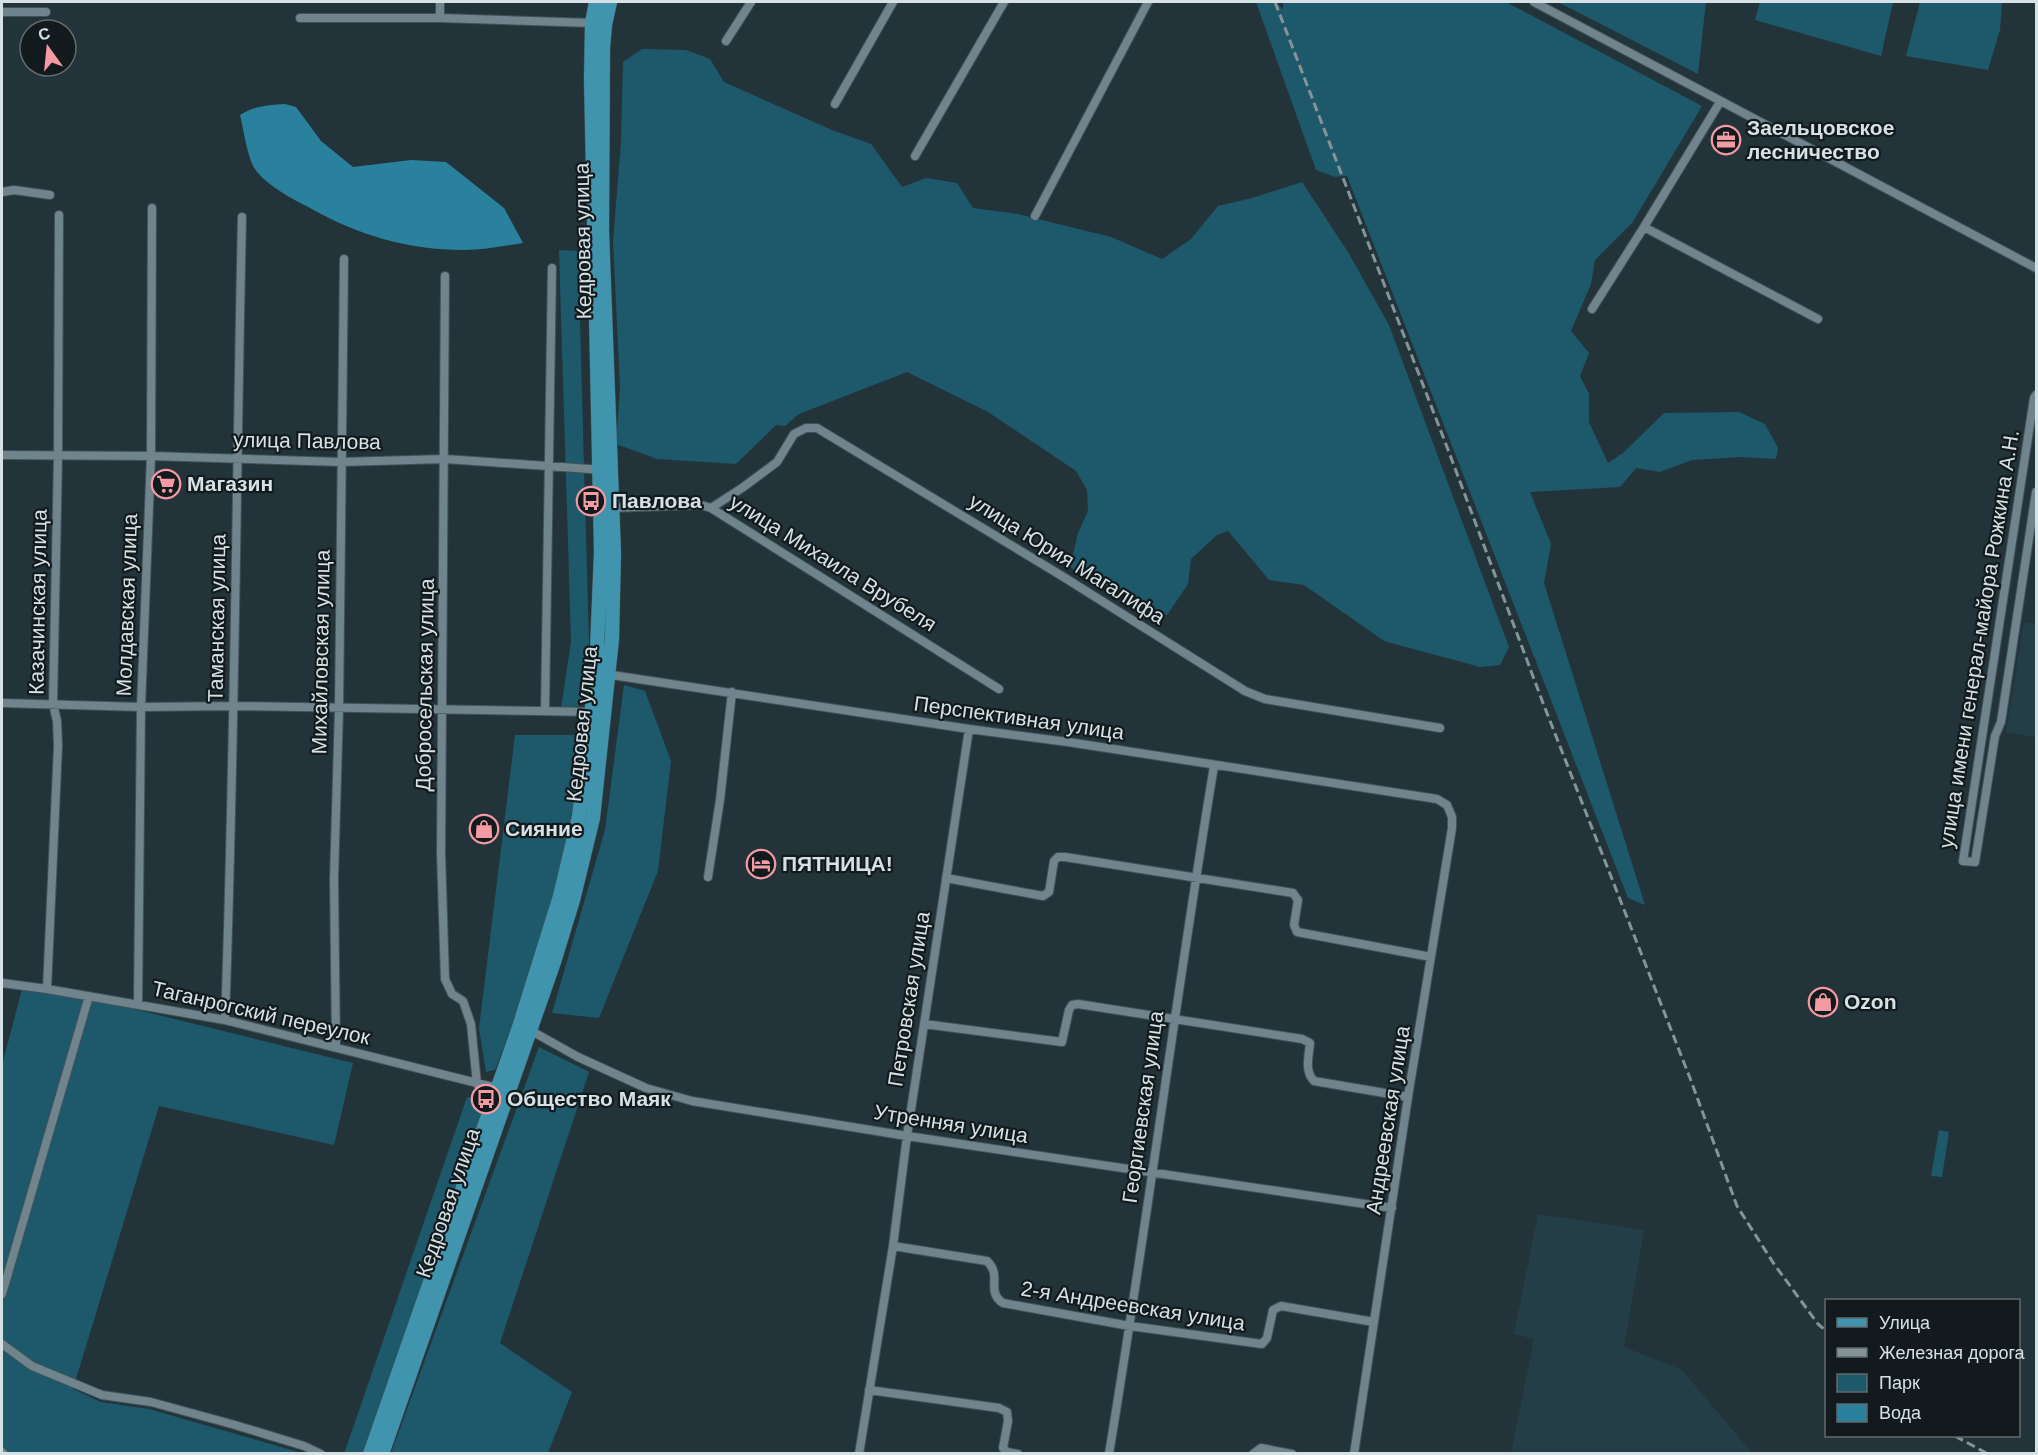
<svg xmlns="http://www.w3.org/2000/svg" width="2038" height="1455" font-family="Arial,sans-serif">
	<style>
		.built { fill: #243e48 }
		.green { fill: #1e586b }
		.water { fill: #2a819d }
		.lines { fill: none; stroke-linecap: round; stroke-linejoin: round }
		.minor-casing { stroke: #435258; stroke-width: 10 }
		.primary-casing { stroke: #435258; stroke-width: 15 }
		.minor { stroke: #6f848c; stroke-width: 8 }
		.primary { stroke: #4194ae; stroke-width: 14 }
		.rail { stroke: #859498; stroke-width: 3; stroke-dasharray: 9 4.5; stroke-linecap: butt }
		.labels { text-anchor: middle; stroke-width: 4.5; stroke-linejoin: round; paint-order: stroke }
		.poi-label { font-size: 21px; font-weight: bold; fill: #d6e1e5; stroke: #121a1d; text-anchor: start }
		.street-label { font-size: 21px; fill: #d6e1e5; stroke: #121a1d }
	</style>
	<rect width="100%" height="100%" fill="#22343a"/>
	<path class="built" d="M2024 622 2036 624V737L2006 732Z
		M1538 1214 1644 1230 1624 1347 1682 1370 1752 1453H1511L1534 1339 1514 1334Z"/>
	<path class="green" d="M1256 2H1276L1283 10V2H1506L1702 106 1632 223 1595 260 1591 284 1571 331 1589 353 1580 376 1589 394V422L1608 463 1623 453 1664 413 1739 412 1765 424 1778 448 1776 459 1742 457 1692 460 1660 472 1636 468 1620 487 1530 492 1551 544 1544 583 1645 905 1628 898 1347 176 1335 177 1316 170Z
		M1558 2H1706L1698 74Z
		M1760 2H1893L1881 56 1755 20Z
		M1920 2H2002L2000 30 1988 70 1906 56Z
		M642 49 686 50 710 59 724 82 832 130 871 144 902 187 926 178 957 183 973 208 1018 214 1111 237 1162 259 1191 239 1218 206 1252 198 1302 182 1348 252 1389 325 1509 647 1500 665 1480 667 1384 641 1304 585 1269 580 1228 531 1217 535 1191 559 1188 584 1167 615 1146 612 1070 567 1078 533 1088 511 1087 490 1076 471 988 412 907 372 799 414 785 426 776 425 736 464 657 459 616 444 620 387 613 241 621 142 623 62Z
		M559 250 578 251 589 643 580 706 561 708 571 642Z
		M624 685 645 691 671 761 658 871 599 1018 552 1013 605 830Z
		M515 735H584L568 836 537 958 495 1070 486 1072 479 1028Z
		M24 982 353 1063 334 1145 159 1106 73 1389 101 1402 149 1409 302 1453 2 1454V1065Z
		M539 1047 589 1072 500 1343 572 1392 548 1453H391Z
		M467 1097 490 1104 367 1453 344 1454Z
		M1939 1130 1949 1132 1942 1177 1931 1176Z"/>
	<path class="water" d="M285 104 296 107 321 141 353 167 411 160 446 162 504 208 523 243C504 246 483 250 464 250 408 250 358 235 310 208 291 198 271 188 257 172 247 159 244 130 240 115 253 106 269 105 285 104Z"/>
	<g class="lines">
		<g class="minor-casing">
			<path id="minor" d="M440 2V18
				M1534 2 2036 268
				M2 12H46
				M300 18H440L592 23
				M726 41 751 2
				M835 104 893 2
				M915 156 1004 2
				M2 192 14 190 50 195
				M1035 216 1148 2
				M1644 227 1818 319
				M445 276 441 853 445 979 452 994 463 1001 471 1024 477 1084
				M1592 309 1644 227 1720 102
				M2036 395 2034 398 1963 861 1975 862 1995 736 2001 722 2036 492
				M2 455 151 456 341 462 445 459 604 470
				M608 508 701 505 711 508 999 689
				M711 508 742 488 777 462 794 434 806 428H817L1062 576 1245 691 1265 699 1440 728
				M605 674 969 729 1068 742 1437 799 1447 805 1452 817V828L1408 1097 1354 1454
				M2 703 141 707 234 706 595 712
				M545 711 552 268
				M708 877 720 800 732 692
				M946 878 1043 896 1049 892 1054 861 1058 857H1065L1293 893 1298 900 1294 925 1297 932 1431 957
				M2 983 47 989 225 1020 501 1089
				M47 989 58 746 57 721 53 704 58 456 59 215
				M138 1004 141 707 151 456 152 208
				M225 1020C235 752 236 484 242 217
				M924 1024 1062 1042 1069 1010 1072 1005 1078 1004 1302 1039 1310 1043C1309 1056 1304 1071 1314 1081L1408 1097
				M528 1029 578 1057 646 1088 692 1101 907 1136 1392 1208
				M336 1046 334 879 339 708 344 259
				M893 1246 987 1261C1003 1276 985 1291 1003 1303L1130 1326 1262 1344 1267 1338 1273 1310 1281 1306 1374 1322
				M2 1294 89 996
				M2 1344 32 1366 102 1395 151 1402 235 1425 304 1446 321 1454
				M869 1390 999 1408 1007 1412 1008 1421 1003 1448 1007 1452 1018 1454
				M2 1452 4 1454
				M859 1454 893 1246 907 1136 969 729
				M1109 1454C1147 1225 1176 995 1214 766
				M1253 1454 1261 1448 1292 1454"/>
		</g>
		<g class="primary-casing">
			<path id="primary" d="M370 1454 520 1024 560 896 579 816 596 673 601 552 591 79 592 23 596 2
				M382 1454 554 962 573 900 593 818 612 639 614 553 602 231 603 48 605 25 610 2"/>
		</g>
		<use href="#minor" class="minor"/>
		<use href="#primary" class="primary"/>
		<path class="rail" d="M1275 2 1447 447 1543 703 1690 1078 1737 1206 1774 1264 1818 1324 1826 1331
			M1955 1436 1988 1454"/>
	</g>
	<defs>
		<g id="office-ring" transform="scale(1.5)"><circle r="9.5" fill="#121a1d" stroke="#f49aa3" stroke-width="1.5"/><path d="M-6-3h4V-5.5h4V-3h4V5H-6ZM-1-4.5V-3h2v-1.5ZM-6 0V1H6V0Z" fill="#f49aa3"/></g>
		<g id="supermarket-ring" transform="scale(1.5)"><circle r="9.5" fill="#121a1d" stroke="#f49aa3" stroke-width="1.5"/><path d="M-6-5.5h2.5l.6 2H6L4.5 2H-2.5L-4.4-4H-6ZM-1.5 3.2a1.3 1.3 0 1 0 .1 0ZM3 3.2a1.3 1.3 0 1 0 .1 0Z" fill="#f49aa3"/></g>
		<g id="bus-ring" transform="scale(1.5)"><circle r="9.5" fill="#121a1d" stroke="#f49aa3" stroke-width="1.5"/><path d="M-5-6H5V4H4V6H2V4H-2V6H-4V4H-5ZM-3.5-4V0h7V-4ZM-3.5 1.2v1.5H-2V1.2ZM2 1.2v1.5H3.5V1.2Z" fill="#f49aa3"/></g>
		<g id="shop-ring" transform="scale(1.5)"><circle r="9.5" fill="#121a1d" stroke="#f49aa3" stroke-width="1.5"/><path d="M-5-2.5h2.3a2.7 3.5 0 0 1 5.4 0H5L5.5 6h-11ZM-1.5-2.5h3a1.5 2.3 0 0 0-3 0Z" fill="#f49aa3"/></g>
		<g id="hotel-ring" transform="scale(1.5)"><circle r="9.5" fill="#121a1d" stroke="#f49aa3" stroke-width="1.5"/><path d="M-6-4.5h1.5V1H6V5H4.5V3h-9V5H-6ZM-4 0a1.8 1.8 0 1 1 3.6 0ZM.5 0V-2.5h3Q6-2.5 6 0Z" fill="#f49aa3"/></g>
	</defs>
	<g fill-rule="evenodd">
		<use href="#office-ring" x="1726" y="140"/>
		<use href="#supermarket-ring" x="166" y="484"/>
		<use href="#bus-ring" x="591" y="501"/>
		<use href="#shop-ring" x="484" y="829"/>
		<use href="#hotel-ring" x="761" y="864"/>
		<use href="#shop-ring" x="1823" y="1002"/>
		<use href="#bus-ring" x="486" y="1099"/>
	</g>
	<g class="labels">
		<g class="poi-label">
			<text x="1747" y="135">Заельцовское<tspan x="1747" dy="24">лесничество</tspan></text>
			<text x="187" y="491">Магазин</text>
			<text x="612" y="508">Павлова</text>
			<text x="505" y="836">Сияние</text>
			<text x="782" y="871">ПЯТНИЦА!</text>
			<text x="1844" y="1009">Ozon</text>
			<text x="507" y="1106">Общество Маяк</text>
		</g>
		<g class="street-label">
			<text transform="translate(583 241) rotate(-91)" y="7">Кедровая улица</text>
			<text transform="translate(307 441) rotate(1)" y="7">улица Павлова</text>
			<text transform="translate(1067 559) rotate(32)" y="7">улица Юрия Магалифа</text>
			<text transform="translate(833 563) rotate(32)" y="7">улица Михаила Врубеля</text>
			<text transform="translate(38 602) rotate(-89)" y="7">Казачинская улица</text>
			<text transform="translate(127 605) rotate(-88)" y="7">Молдавская улица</text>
			<text transform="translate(217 618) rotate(-89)" y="7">Таманская улица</text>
			<text transform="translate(1979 639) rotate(-81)" y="7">улица имени генерал-майора Рожкина А.Н.</text>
			<text transform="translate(321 652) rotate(-89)" y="7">Михайловская улица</text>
			<text transform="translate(425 685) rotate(-89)" y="7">Добросельская улица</text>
			<text transform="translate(1019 718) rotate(8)" y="7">Перспективная улица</text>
			<text transform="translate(582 724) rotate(-84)" y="7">Кедровая улица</text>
			<text transform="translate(909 999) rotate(-81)" y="7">Петровская улица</text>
			<text transform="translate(261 1013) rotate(13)" y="7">Таганрогский переулок</text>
			<text transform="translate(1143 1107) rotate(-82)" y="7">Георгиевская улица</text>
			<text transform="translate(1388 1120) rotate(-81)" y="7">Андреевская улица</text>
			<text transform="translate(951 1124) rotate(9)" y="7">Утренняя улица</text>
			<text transform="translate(448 1203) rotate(-71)" y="7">Кедровая улица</text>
			<text transform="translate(1133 1306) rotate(9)" y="7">2-я Андреевская улица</text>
		</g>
	</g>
	<rect width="2038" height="1455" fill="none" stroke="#d6e1e5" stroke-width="6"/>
	<rect x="1825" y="1299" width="195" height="138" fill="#121a1d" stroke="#606a6d" stroke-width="1.5"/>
	<rect x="1837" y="1318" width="30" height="9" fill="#4194ae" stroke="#606a6d" stroke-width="1.5"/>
	<text x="1879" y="1329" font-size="18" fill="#d6e1e5">Улица</text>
	<rect x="1837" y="1348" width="30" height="9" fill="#859498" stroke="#606a6d" stroke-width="1.5"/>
	<text x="1879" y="1359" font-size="18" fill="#d6e1e5">Железная дорога</text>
	<rect x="1837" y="1374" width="30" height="18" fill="#1e586b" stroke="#606a6d" stroke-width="1.5"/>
	<text x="1879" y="1389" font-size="18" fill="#d6e1e5">Парк</text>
	<rect x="1837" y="1404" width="30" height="18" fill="#2a819d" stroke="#606a6d" stroke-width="1.5"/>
	<text x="1879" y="1419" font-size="18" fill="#d6e1e5">Вода</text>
	<g transform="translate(48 48) rotate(345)"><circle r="28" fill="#121a1d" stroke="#606a6d" stroke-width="1.5"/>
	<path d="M0-4.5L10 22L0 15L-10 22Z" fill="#f49aa3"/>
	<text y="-9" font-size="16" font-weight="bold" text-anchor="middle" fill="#d6e1e5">С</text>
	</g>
</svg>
